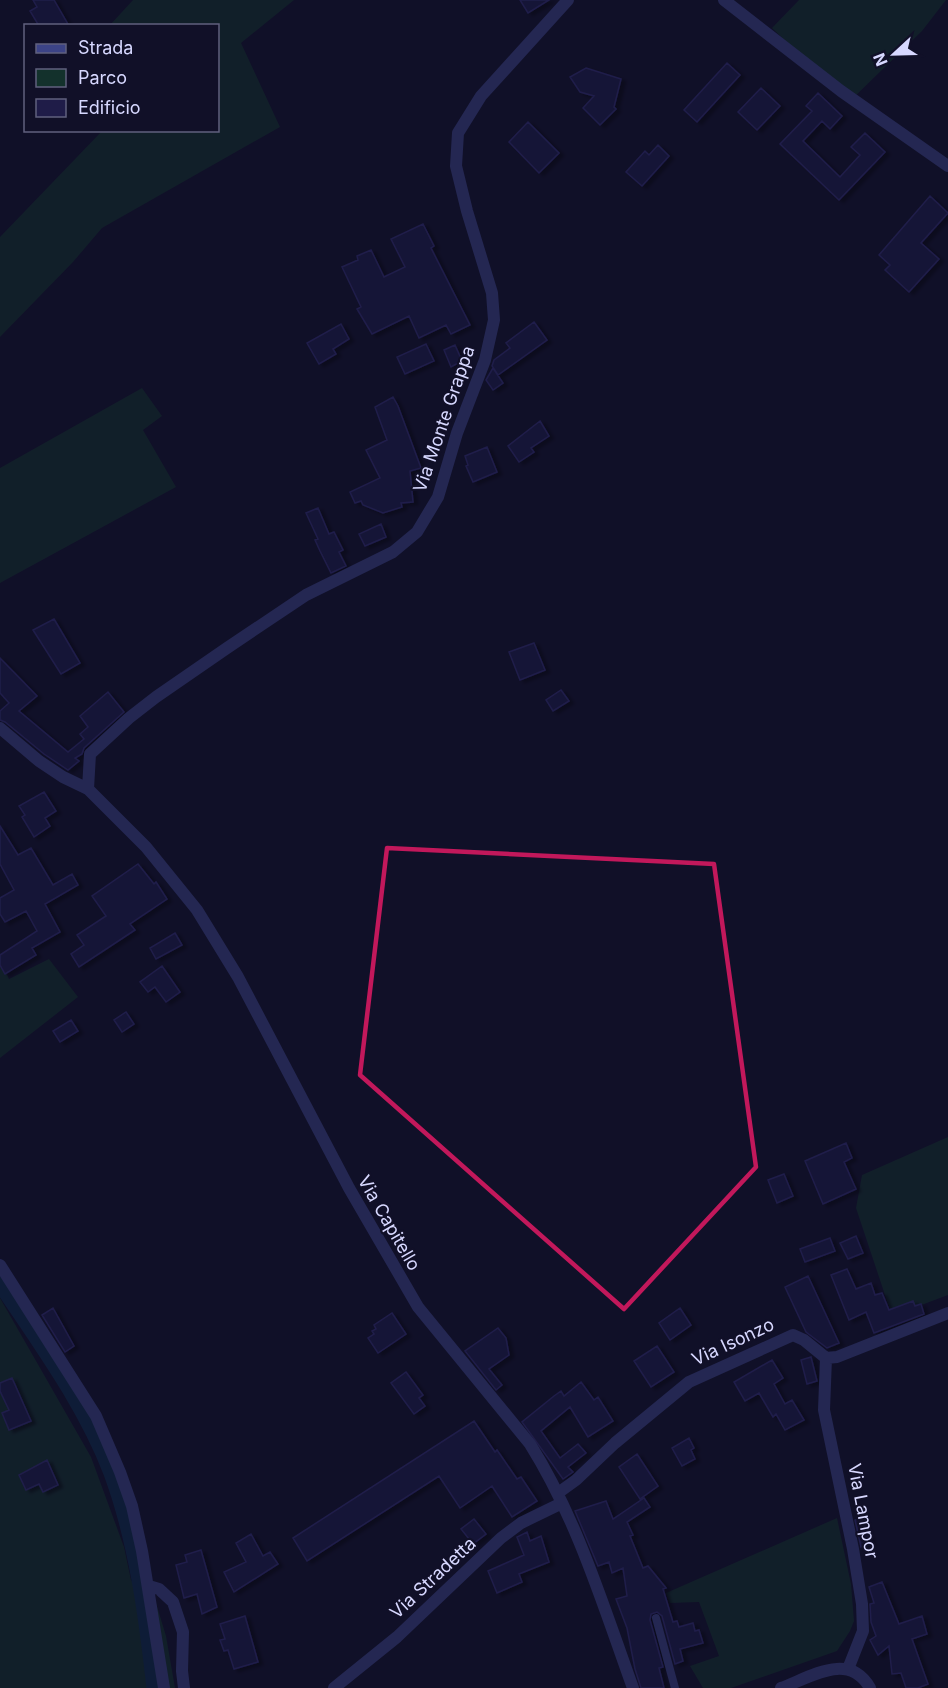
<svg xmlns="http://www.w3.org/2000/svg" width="948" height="1688" font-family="Inter,sans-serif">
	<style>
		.green { fill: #13312c }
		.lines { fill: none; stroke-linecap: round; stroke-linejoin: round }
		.canal { stroke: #0d2c4a; stroke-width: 15 }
		.building { fill: #1f1c48; stroke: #322e74; stroke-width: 1.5; filter: url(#shadow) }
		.service { stroke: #3c4386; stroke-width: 8 }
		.minor { stroke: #3c4386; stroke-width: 12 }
		.marked { fill: none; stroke: #c2185b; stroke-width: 4.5; stroke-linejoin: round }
		.labels { text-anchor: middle; stroke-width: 4.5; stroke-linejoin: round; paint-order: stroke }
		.street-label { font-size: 18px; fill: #d7d8ff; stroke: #111028 }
	</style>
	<defs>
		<filter id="shadow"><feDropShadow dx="4.5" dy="2.5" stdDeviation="1.5" flood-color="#0009"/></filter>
	</defs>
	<rect width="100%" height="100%" fill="#111028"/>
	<path class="green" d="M133 0H294L241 43 280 127 102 228 73 262 0 337V237L102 131 218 130V26L110 25Z
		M799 0H946L922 31 849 102 772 28Z
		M142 388 162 416 143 430 176 487 0 583V468Z
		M0 959 9 979 49 959 78 997 0 1058Z
		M948 1137V1295L892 1316 856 1208 862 1175Z
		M0 1298 91 1457 124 1547 131 1580 145 1600 156 1603 166 1636 175 1688H0Z
		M837 1518 851 1584 854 1621 850 1631 837 1651 731 1688H703L690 1666 719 1656 699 1602 670 1603 666 1593Z"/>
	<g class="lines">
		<path class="canal" d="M0 1284C40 1344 85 1405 111 1473 136 1541 146 1616 154 1688"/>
	</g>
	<path class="building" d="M33 0H54L69 26H39L30 11 37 7Z
		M520 0H549L528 13Z
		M727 63 740 75 697 122 684 110Z
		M586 68 621 79 614 107 616 109 600 125 583 108 594 96 580 92 570 77Z
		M761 88 780 106 757 130 738 112Z
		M818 93 842 116 830 129 822 121 803 141 840 177 860 155 851 147 865 133 885 152 839 200 780 144 812 111 806 106Z
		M528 122 559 153 539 173 509 142Z
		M658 145 669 156 642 186 626 172 645 151 649 155Z
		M930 196 948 213 921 243 939 259 909 292 885 270 890 265 879 255Z
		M423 224 434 246 431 248 470 325 451 334 446 325 419 338 409 316 372 334 357 309 361 307 342 267 358 260 357 256 371 250 384 277 405 267 391 239Z
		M534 322 547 340 498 375 492 366 494 360 510 348 506 343Z
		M341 324 349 339 333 349 336 354 319 364 307 343Z
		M426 344 434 361 405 374 397 357Z
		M455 345 462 361 451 367 444 350Z
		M493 368 503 383 493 390 486 380Z
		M393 397 398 406 421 468 410 471 413 502 401 503 402 507 383 513 363 505 361 501 355 503 350 492 380 478 366 450 387 440 375 407Z
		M540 421 549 436 531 448 534 452 519 462 508 446Z
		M487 447 497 472 473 482 466 466 468 465 465 456Z
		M318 508 329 534 334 532 343 550 339 552 346 566 331 573 320 551 315 540 318 539 306 513Z
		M381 524 386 537 365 546 359 534Z
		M54 619 80 663 61 674 33 630Z
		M534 643 545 670 520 680 509 652Z
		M0 658 37 696 19 711 68 752 84 739 80 734 88 727 80 716 108 692 124 712 84 748 82 754 75 758 79 761 68 770 44 754 5 722 0 720V711L9 703 0 693Z
		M561 690 569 701 553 711 546 700Z
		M44 792 56 811 45 818 50 826 34 837 22 817 25 815 19 806Z
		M0 826 18 855 31 848 53 885 72 874 78 885 45 904 60 932 32 948 36 955 5 974 0 965V955L37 931 26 911 5 922 0 914V898L14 890 0 864Z
		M138 864 154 884 156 882 167 899 130 924 135 930 79 967 71 954 84 945 77 935 106 916 92 896Z
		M175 933 182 945 156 959 150 948Z
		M162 966 180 992 166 1002 155 987 148 992 140 982Z
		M126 1012 134 1024 122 1032 114 1020Z
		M71 1020 78 1031 60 1042 53 1031Z
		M846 1143 852 1158 844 1162 856 1189 823 1204 805 1161Z
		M784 1174 793 1196 777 1203 768 1180Z
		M856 1236 863 1253 848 1259 840 1243Z
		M830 1238 835 1251 805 1262 800 1249Z
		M847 1269 856 1289 871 1283 875 1295 882 1293 889 1310 913 1301 915 1306 921 1304 924 1314 874 1333 866 1312 849 1320 831 1275Z
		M808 1276 839 1343 827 1348 806 1332 785 1287Z
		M53 1308 74 1346 65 1352 42 1315Z
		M680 1308 691 1325 670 1340 659 1323Z
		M392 1313 406 1334 378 1353 368 1338 374 1334 372 1331 376 1329 374 1325Z
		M498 1328 506 1338 509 1355 489 1369 502 1385 496 1390 465 1351Z
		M657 1346 674 1372 651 1387 634 1361Z
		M811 1357 817 1381 807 1384 801 1360Z
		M772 1360 783 1378 774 1384 785 1404 792 1400 804 1420 785 1430 776 1414 773 1417 759 1393 745 1401 734 1382Z
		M406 1372 423 1395 419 1398 425 1406 414 1414 391 1383Z
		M12 1378 31 1421 9 1430 2 1413 9 1410 0 1391V1383Z
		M581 1382 594 1400 598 1397 613 1421 588 1437 570 1407 541 1431 560 1458 578 1444 586 1453 568 1467 573 1472 563 1479 522 1422 554 1396 561 1391 564 1396Z
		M474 1421 495 1452 497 1450 517 1479 521 1477 537 1501 512 1517 492 1486 460 1508 439 1476 307 1561 293 1538Z
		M689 1438 694 1448 691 1450 695 1459 682 1466 672 1448Z
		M637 1454 658 1486 640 1499 619 1467Z
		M47 1460 58 1485 43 1492 39 1484 26 1490 19 1475Z
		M644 1498 650 1507 627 1522 633 1535 630 1536 643 1568 648 1566 666 1588 663 1589 673 1622 677 1621 679 1627 693 1623 695 1631 699 1630 703 1643 680 1649 683 1661 675 1664 662 1616 657 1612 651 1614 650 1620 663 1667 659 1668 664 1688H641L635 1669 627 1628 616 1599 627 1596 623 1568 612 1573 609 1562 598 1566 575 1511 606 1501 613 1519Z
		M862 1518 871 1543 861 1547 855 1520Z
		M474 1519 486 1534 473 1544 461 1529Z
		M527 1532 530 1541 541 1536 549 1562 519 1574 522 1582 497 1593 488 1571 524 1555 517 1537Z
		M251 1534 263 1556 270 1552 278 1564 234 1592 224 1572 246 1562 236 1543Z
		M201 1550 217 1607 202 1614 197 1594 184 1598 176 1565 187 1562 185 1555Z
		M882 1582 899 1624 922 1616 927 1634 912 1639 928 1684 918 1688H906L901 1673 892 1674 889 1646 878 1655 870 1640 876 1636 871 1622 870 1604 874 1603 869 1587Z
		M245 1616 258 1662 234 1669 228 1650 224 1651 220 1640 225 1639 220 1624Z"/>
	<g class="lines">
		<path class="service" d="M656 1618 675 1688"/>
		<path class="minor" d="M724 0 841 91 948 166
			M0 728 39 761 63 777 88 789 146 847 197 910 238 977 349 1188 418 1307 530 1444C577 1519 603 1605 633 1688
			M88 789 90 754 129 718 156 697 227 648 306 595 393 552 417 532 438 497 457 433 485 360 494 320 492 293 467 211 456 166 458 133 481 96 568 0
			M0 1265 96 1416 120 1472 132 1506 142 1551 164 1688
			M826 1358 824 1410 853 1549 862 1604 863 1631 848 1669
			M558 1493 576 1480 615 1443 689 1382 793 1335 804 1340 826 1358 837 1357 948 1313
			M149 1586 159 1589 173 1602 183 1632 182 1671 184 1688
			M334 1688 397 1637 501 1538 521 1523 562 1503
			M781 1688C811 1677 849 1651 870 1688"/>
	</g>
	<path d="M0 0H948V1688H0ZM387 848 714 864 756 1167 624 1309 360 1075Z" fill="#111028" fill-opacity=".55" fill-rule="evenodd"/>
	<path class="marked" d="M387 848 714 864 756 1167 624 1309 360 1075Z"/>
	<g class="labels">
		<g class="street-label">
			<text transform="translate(444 419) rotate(-71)" y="6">Via Monte Grappa</text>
			<text transform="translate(389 1223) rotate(60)" y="6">Via Capitello</text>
			<text transform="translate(733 1342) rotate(-25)" y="6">Via Isonzo</text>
			<text transform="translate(863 1511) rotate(79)" y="6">Via Lampor</text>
			<text transform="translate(433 1578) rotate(-43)" y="6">Via Stradetta</text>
		</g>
	</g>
	<rect x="24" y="24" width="195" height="108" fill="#111028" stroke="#60607e" stroke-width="1.5"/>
	<rect x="36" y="44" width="30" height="9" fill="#3c4386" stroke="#60607e" stroke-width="1.5"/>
	<text x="78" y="54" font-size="18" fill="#d7d8ff">Strada</text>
	<rect x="36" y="69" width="30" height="18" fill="#13312c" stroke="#60607e" stroke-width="1.5"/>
	<text x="78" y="84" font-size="18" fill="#d7d8ff">Parco</text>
	<rect x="36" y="99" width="30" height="18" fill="#1f1c48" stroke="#60607e" stroke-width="1.5"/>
	<text x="78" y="114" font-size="18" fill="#d7d8ff">Edificio</text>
	<g transform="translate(894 54) rotate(248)" stroke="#111028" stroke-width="4.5" paint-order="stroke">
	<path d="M0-4.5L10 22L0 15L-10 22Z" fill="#d7d8ff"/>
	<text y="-9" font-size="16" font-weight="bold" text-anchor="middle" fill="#d7d8ff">N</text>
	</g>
</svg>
